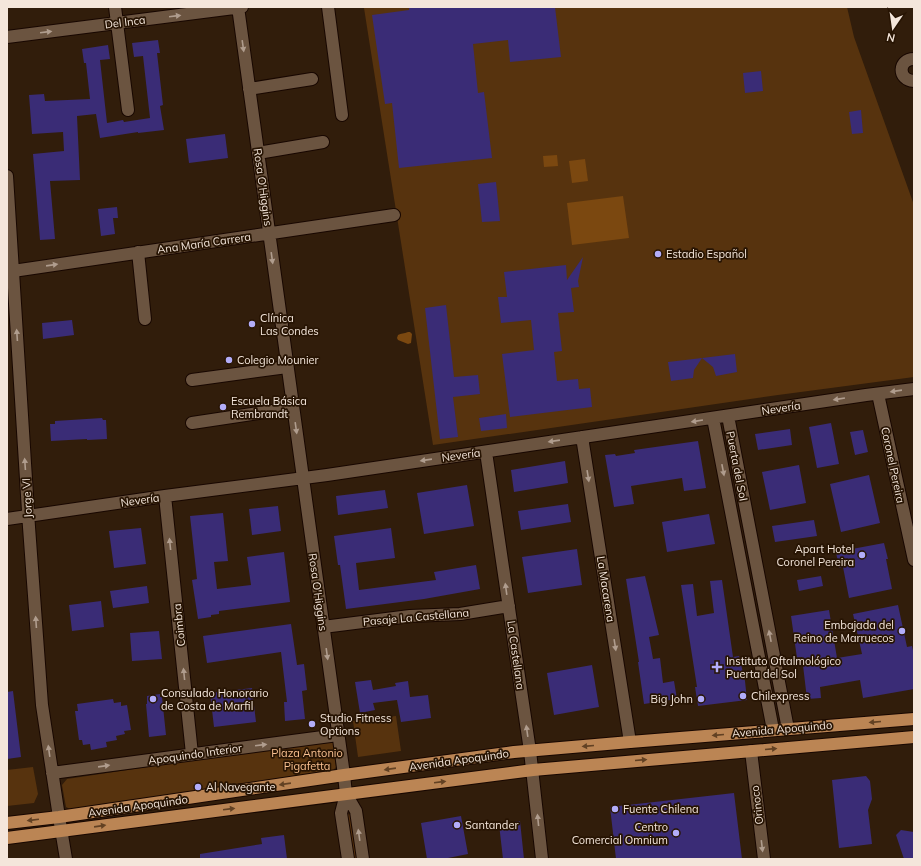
<svg xmlns="http://www.w3.org/2000/svg" width="921" height="866" font-family="Mulish,sans-serif">
	<style>
		.green { fill: #57330e }
		.water { fill: #7b4810 }
		.building { fill: #3a2c76 }
		.lines { fill: none; stroke-linecap: round; stroke-linejoin: round }
		.minor-casing { stroke: #180700; stroke-width: 14 }
		.major-casing { stroke: #180700; stroke-width: 14 }
		.minor { stroke: #6b5440; stroke-width: 12 }
		.major { stroke: #bb8554; stroke-width: 12 }
		.oneway { fill: #b09d8e }
		.oneway2 { fill: #624123 }
		.poi-dot { fill: #b3adf9; stroke: #271403; stroke-width: 1.5 }
		.labels { text-anchor: middle; stroke-width: 3.5; stroke-linejoin: round; paint-order: stroke }
		.street-label { font-size: 11px; fill: #f4e6db; stroke: #271403 }
		.poi-label { font-size: 11px; fill: #f4e6db; stroke: #271403; text-anchor: start }
		.park-label { font-size: 11px; fill: #fbc292; stroke: #271403 }
	</style>
	<rect width="100%" height="100%" fill="#311d0b"/>
	<path class="green" d="M373 7H847L854 37 914 205V377L778 395 433 445 364 8Z
		M396 716 401 751 358 757 353 721Z
		M328 740 333 743 336 767 332 772 72 810 66 807 62 785 67 779Z
		M33 767 38 794 34 803 7 806V770Z
		M352 814 359 859H351L344 815Z"/>
	<path class="water" d="M557 155 558 166 544 167 543 156Z
		M585 159 588 181 572 183 569 161Z
		M623 196 629 238 572 245 567 203Z
		M408 332H410L412 334 411 343 408 344 398 340 397 338 398 335C401 333 404 334 408 332Z"/>
	<path class="building" d="M409 7H555L561 57 510 62 508 40 473 44 478 93 484 92 492 158 399 168 392 103 385 104 372 15 409 10Z
		M158 40 160 53H157L163 105 160 106 164 130 138 133V132L100 138 96 114 77 116 80 180 50 181 55 239 40 240 33 154 64 151 63 132 32 134 29 95 44 94 45 101 90 99 86 63H84L82 49 108 45 110 59 100 60 107 123 123 120 124 122 150 118 143 56 134 57 132 43Z
		M761 71 763 91 745 93 743 73Z
		M861 110 863 133 852 134 849 112Z
		M225 134 228 158 189 163 186 139Z
		M496 182 500 221 482 222 478 184Z
		M117 207 118 218H113L115 234 101 236 98 209Z
		M583 257 578 281 579 287 571 288 574 312 558 313 562 351 554 352 557 381 578 379 579 389 590 388 592 407 510 417 502 354 534 350 531 320 501 323 498 297H507L504 272 566 265 567 280Z
		M446 305 454 377 478 375 480 394 453 397 458 437 440 439 425 308Z
		M72 320 74 335 43 339 42 323Z
		M735 354 737 372 716 376 713 367 702 358Z
		M702 358 694 370 693 378 671 381 668 362Z
		M506 414 507 428 481 431 479 418Z
		M102 418 103 420H106L107 439 87 440V439L51 441 50 424H55V421Z
		M831 423 839 464 817 468 809 427Z
		M790 429 792 445 758 450 755 434Z
		M863 430 868 452 855 455 850 432Z
		M698 441 706 488 684 491 682 478 631 486 634 504 614 507 605 455 615 454 616 456 635 453 634 450Z
		M565 461 568 483 514 492 511 470Z
		M799 465 806 503 770 510 762 472Z
		M869 475 880 523 841 532 830 484Z
		M467 485 474 526 424 534 417 493Z
		M385 490 388 508 338 515 336 496Z
		M568 504 571 522 521 530 518 511Z
		M278 506 281 531 252 535 249 509Z
		M223 513 228 561 214 562 217 589 251 585 247 557 284 552 290 602 219 611V614L211 615V617L198 619 192 580 197 579 190 516Z
		M709 514 715 544 667 552 662 522Z
		M814 520 817 536 775 542 772 526Z
		M141 528 146 564 114 568 109 531Z
		M391 528 395 558 356 563 359 590 436 580 434 572 476 565 480 589 424 599 346 609 340 565H338L334 536Z
		M884 543 888 559H886L892 589 849 598 843 567 839 568 836 552Z
		M577 549 582 585 528 593 522 557Z
		M645 576 659 635 649 637 653 659 660 658 663 683 674 681 677 699 644 704 638 662H639L626 579Z
		M821 576 823 586 799 591 797 580Z
		M722 580 733 657 739 656 745 681 747 700 698 706 695 687H697L681 585 693 584 697 616 714 613 710 581Z
		M147 586 149 603 113 608 110 591Z
		M101 601 104 627 72 631 69 605Z
		M898 605 907 647 912 646 914 655V689L863 698 860 680 820 687 821 698 807 699 802 657 797 658 791 616 829 610 837 658 862 654 853 614Z
		M291 624 297 665 304 664 307 690 302 691 305 719 285 721 284 702H287L281 652 207 663 203 636Z
		M159 631 162 659 132 661 130 633Z
		M592 665 599 707 554 715 547 673Z
		M371 680 373 690 396 686 395 683 408 681 410 697 428 695 431 718 401 722 397 700 373 703 375 710 360 713 355 682Z
		M252 688 256 722 214 727 210 693Z
		M13 691 21 757 7 759V692Z
		M160 694V697H162L166 735 149 737 146 704H147V696Z
		M113 699 114 703 121 702V706L127 705 131 730 124 731 125 734 116 736 117 740 106 742 107 747 91 750 90 744 83 745 82 740H79L75 711H78L77 704Z
		M866 776 870 781 872 799 868 810 872 844 839 848 832 780Z
		M734 793 742 859H616L610 807Z
		M461 816 468 854 443 859H427L421 823Z
		M520 821 524 859H503L499 824Z
		M901 830 914 832V859H904L896 835Z
		M284 835 287 859H200V854L262 844 261 838Z"/>
	<g class="lines">
		<g class="minor-casing">
			<path id="minor" d="M115 7 128 110
				M238 7 344 775 346 794 341 813 348 859
				M328 7 342 115
				M7 37 242 7
				M914 59C898 59 897 80 914 81
				M249 89 312 79
				M258 153 323 142
				M7 176 29 527 42 705 59 817 66 859
				M138 252 145 319
				M13 271 394 215
				M192 380 287 367
				M878 394 914 560
				M728 416 788 729
				M713 418 773 730
				M192 423 272 411 293 409
				M582 437 630 742
				M486 452 530 751 542 859
				M165 496 192 754
				M7 519 165 496 327 475 866 395 914 389
				M323 627 410 616 460 614 509 606
				M751 751 764 859
				M52 773 338 735
				M346 794 356 811 363 859"/>
		</g>
		<g class="major-casing">
			<path id="major" d="M7 823 59 817 344 775 514 752 630 742 914 719
				M7 838 533 770 914 737"/>
		</g>
		<use href="#minor" class="minor"/>
		<use href="#major" class="major"/>
	</g>
	<defs><path id="oneway-solid" d="M-6-.8H1V-3.2L6.5 0L1 3.2V.8H-6Z"/></defs>
	<g class="oneway">
		<use href="#oneway-solid" transform="translate(175 16) rotate(-7)"/>
		<use href="#oneway-solid" transform="translate(46 32) rotate(-7)"/>
		<use href="#oneway-solid" transform="translate(243 46) rotate(82)"/>
		<use href="#oneway-solid" transform="translate(272 258) rotate(82)"/>
		<use href="#oneway-solid" transform="translate(52 265) rotate(-8)"/>
		<use href="#oneway-solid" transform="translate(17 335) rotate(-94)"/>
		<use href="#oneway-solid" transform="translate(896 391) rotate(172)"/>
		<use href="#oneway-solid" transform="translate(839 399) rotate(171)"/>
		<use href="#oneway-solid" transform="translate(697 421) rotate(171)"/>
		<use href="#oneway-solid" transform="translate(296 428) rotate(82)"/>
		<use href="#oneway-solid" transform="translate(554 441) rotate(172)"/>
		<use href="#oneway-solid" transform="translate(426 460) rotate(172)"/>
		<use href="#oneway-solid" transform="translate(25 464) rotate(-94)"/>
		<use href="#oneway-solid" transform="translate(723 470) rotate(79)"/>
		<use href="#oneway-solid" transform="translate(588 476) rotate(81)"/>
		<use href="#oneway-solid" transform="translate(170 544) rotate(-96)"/>
		<use href="#oneway-solid" transform="translate(506 589) rotate(-98)"/>
		<use href="#oneway-solid" transform="translate(36 622) rotate(-94)"/>
		<use href="#oneway-solid" transform="translate(770 636) rotate(-101)"/>
		<use href="#oneway-solid" transform="translate(615 645) rotate(81)"/>
		<use href="#oneway-solid" transform="translate(327 654) rotate(82)"/>
		<use href="#oneway-solid" transform="translate(184 674) rotate(-96)"/>
		<use href="#oneway-solid" transform="translate(527 731) rotate(-98)"/>
		<use href="#oneway-solid" transform="translate(261 745) rotate(-7)"/>
		<use href="#oneway-solid" transform="translate(49 751) rotate(-98)"/>
		<use href="#oneway-solid" transform="translate(104 766) rotate(-8)"/>
		<use href="#oneway-solid" transform="translate(538 820) rotate(-96)"/>
		<use href="#oneway-solid" transform="translate(359 835) rotate(-98)"/>
		<use href="#oneway-solid" transform="translate(762 846) rotate(83)"/>
	</g>
	<g class="oneway2">
		<use href="#oneway-solid" transform="translate(875 722) rotate(175)"/>
		<use href="#oneway-solid" transform="translate(718 735) rotate(175)"/>
		<use href="#oneway-solid" transform="translate(588 746) rotate(175)"/>
		<use href="#oneway-solid" transform="translate(771 749) rotate(-5)"/>
		<use href="#oneway-solid" transform="translate(641 760) rotate(-5)"/>
		<use href="#oneway-solid" transform="translate(390 769) rotate(172)"/>
		<use href="#oneway-solid" transform="translate(440 782) rotate(-7)"/>
		<use href="#oneway-solid" transform="translate(285 784) rotate(172)"/>
		<use href="#oneway-solid" transform="translate(229 809) rotate(-7)"/>
		<use href="#oneway-solid" transform="translate(33 820) rotate(173)"/>
		<use href="#oneway-solid" transform="translate(100 826) rotate(-8)"/>
	</g>
	<g class="poi-dot">
		<circle cx="658" cy="254" r="4"/>
		<circle cx="252" cy="324" r="4"/>
		<circle cx="229" cy="360" r="4"/>
		<circle cx="223" cy="407" r="4"/>
		<circle cx="862" cy="555" r="4"/>
		<circle cx="902" cy="631" r="4"/>
		<path d="M715 661h4v4h4v4h-4v4h-4v-4h-4v-4h4z"/>
		<circle cx="743" cy="696" r="4"/>
		<circle cx="153" cy="699" r="4"/>
		<circle cx="701" cy="699" r="4"/>
		<circle cx="312" cy="724" r="4"/>
		<circle cx="198" cy="787" r="4"/>
		<circle cx="615" cy="809" r="4"/>
		<circle cx="457" cy="825" r="4"/>
		<circle cx="676" cy="833" r="4"/>
	</g>
	<g class="labels">
		<g class="street-label">
			<text transform="translate(125 22) rotate(-7)" y="4">Del Inca</text>
			<text transform="translate(263 187) rotate(82)" y="4">Rosa O'Higgins</text>
			<text transform="translate(204 243) rotate(-8)" y="4">Ana María Carrera</text>
			<text transform="translate(781 408) rotate(-9)" y="4">Nevería</text>
			<text transform="translate(461 455) rotate(-8)" y="4">Nevería</text>
			<text transform="translate(893 465) rotate(78)" y="4">Coronel Pereira</text>
			<text transform="translate(737 466) rotate(79)" y="4">Puerta del Sol</text>
			<text transform="translate(27 498) rotate(-93)" y="4">Jorge VI</text>
			<text transform="translate(140 500) rotate(-8)" y="4">Nevería</text>
			<text transform="translate(606 589) rotate(81)" y="4">La Macarena</text>
			<text transform="translate(318 592) rotate(82)" y="4">Rosa O'Higgins</text>
			<text transform="translate(416 617) rotate(-5)" y="4">Pasaje La Castellana</text>
			<text transform="translate(179 625) rotate(-96)" y="4">Coimbra</text>
			<text transform="translate(516 655) rotate(82)" y="4">La Castellana</text>
			<text transform="translate(782 729) rotate(-5)" y="4">Avenida Apoquindo</text>
			<text transform="translate(195 754) rotate(-8)" y="4">Apoquindo Interior</text>
			<text transform="translate(459 760) rotate(-8)" y="4">Avenida Apoquindo</text>
			<text transform="translate(757 805) rotate(-97)" y="4">Orinoco</text>
			<text transform="translate(138 806) rotate(-8)" y="4">Avenida Apoquindo</text>
		</g>
		<g class="poi-label">
			<text x="666" y="258">Estadio Español</text>
			<text x="260" y="322">Clínica<tspan x="260" dy="13">Las Condes</tspan></text>
			<text x="237" y="364">Colegio Mounier</text>
			<text x="231" y="405">Escuela Básica<tspan x="231" dy="13">Rembrandt</tspan></text>
			<text x="854" y="553" text-anchor="end">Apart Hotel<tspan x="854" dy="13">Coronel Pereira</tspan></text>
			<text x="894" y="629" text-anchor="end">Embajada del<tspan x="894" dy="13">Reino de Marruecos</tspan></text>
			<text x="726" y="665">Instituto Oftalmológico<tspan x="726" dy="13">Puerta del Sol</tspan></text>
			<text x="161" y="697">Consulado Honorario<tspan x="161" dy="13">de Costa de Marfil</tspan></text>
			<text x="751" y="700">Chilexpress</text>
			<text x="693" y="703" text-anchor="end">Big John</text>
			<text x="320" y="722">Studio Fitness<tspan x="320" dy="13">Options</tspan></text>
			<text x="206" y="791">Al Navegante</text>
			<text x="623" y="813">Fuente Chilena</text>
			<text x="465" y="829">Santander</text>
			<text x="668" y="831" text-anchor="end">Centro<tspan x="668" dy="13">Comercial Omnium</tspan></text>
		</g>
		<g class="park-label">
			<text x="307" y="757">Plaza Antonio<tspan x="307" dy="13">Pigafetta</tspan></text>
		</g>
	</g>
	<rect width="921" height="866" fill="none" stroke="#f4e6db" stroke-width="16"/>
	<g transform="translate(893 28) rotate(193)" stroke="#271403" stroke-width="3" paint-order="stroke">
	<path d="M0-3L7 15L0 10L-7 15Z" fill="#f4e6db"/>
	<text y="-6" font-size="11" font-weight="bold" text-anchor="middle" fill="#f4e6db">N</text>
	</g>
</svg>
